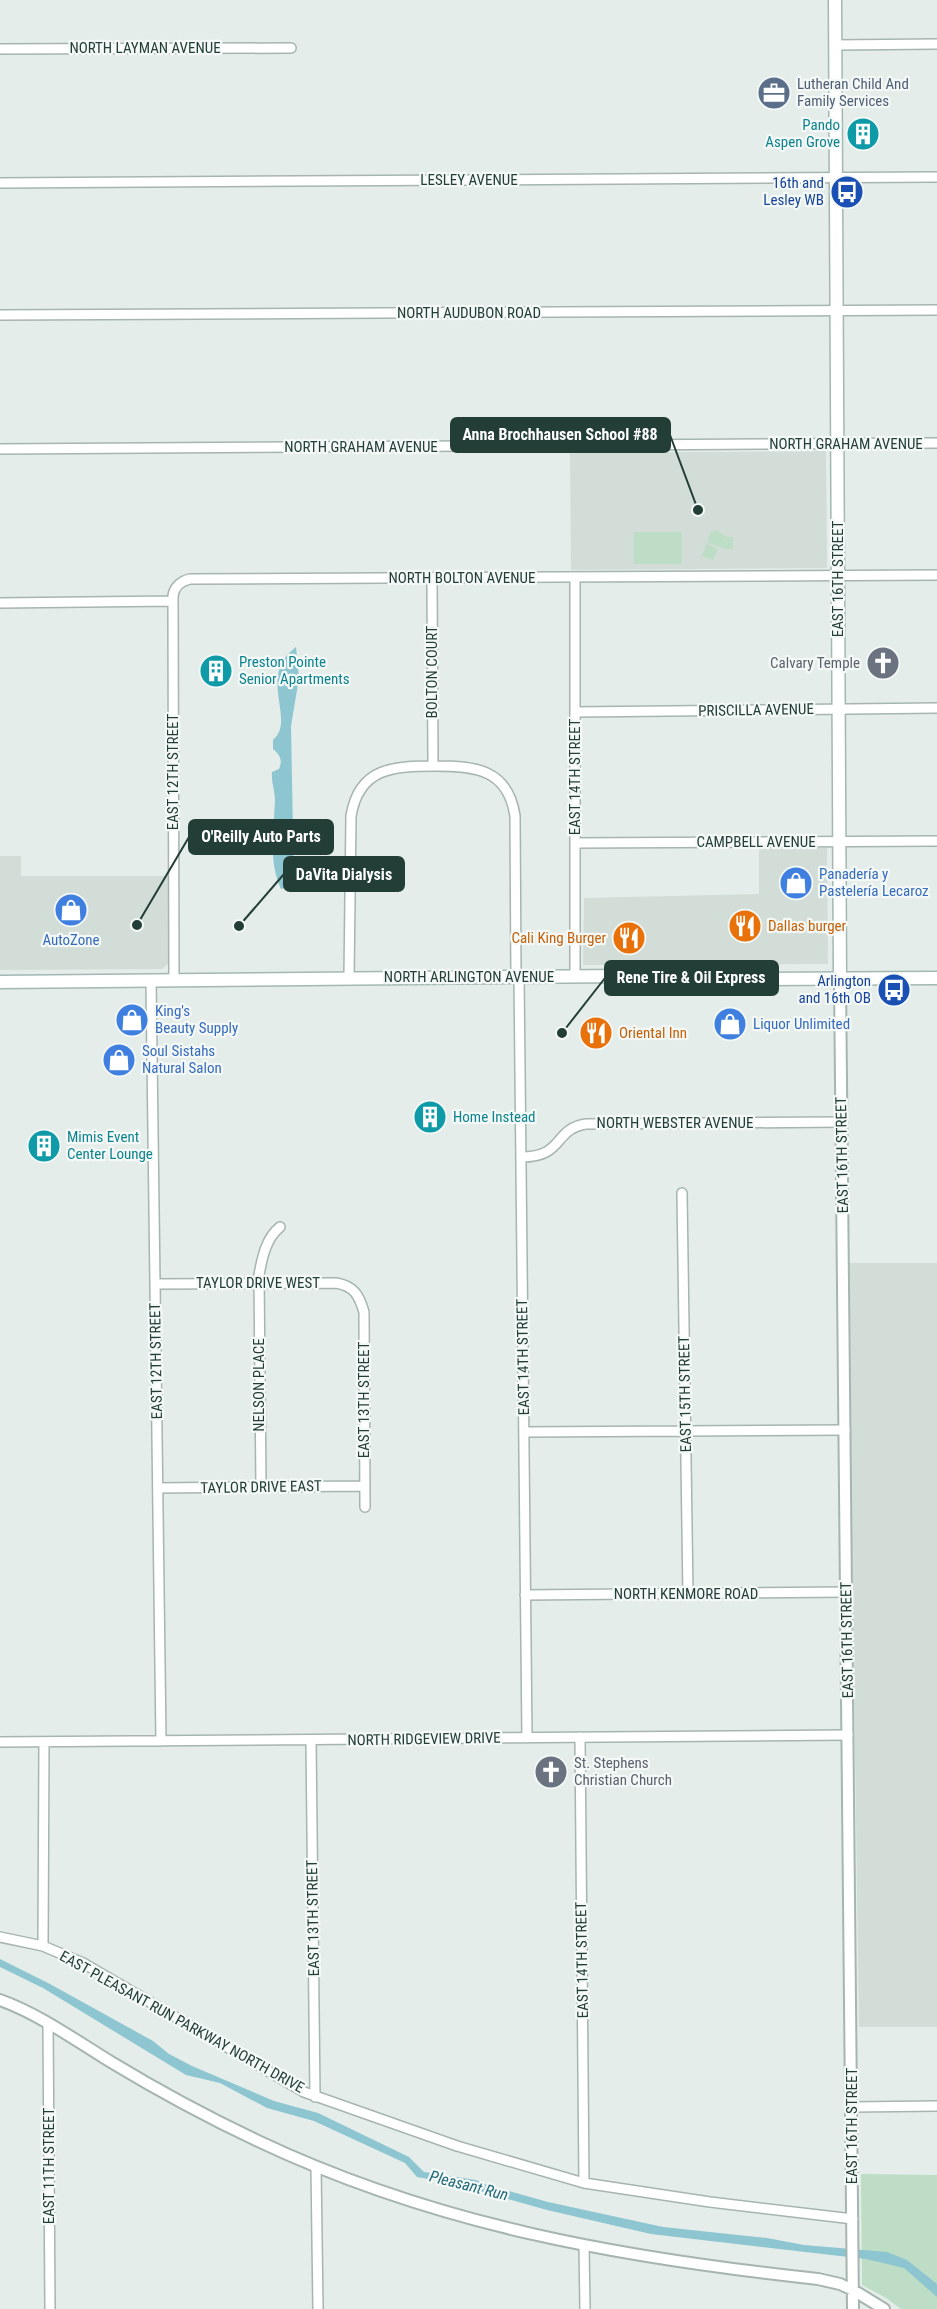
<svg xmlns="http://www.w3.org/2000/svg" width="937" height="2309" font-family="'Roboto Condensed',sans-serif">
	<style>
		.built { fill: #d2ddd8 }
		.green { fill: #bdddc6 }
		.water { fill: #8dc5d0 }
		.lines { fill: none; stroke-linecap: round; stroke-linejoin: round }
		.minor-casing { stroke: #a6b5b0; stroke-width: 12 }
		.tertiary-casing { stroke: #a6b5b0; stroke-width: 14 }
		.secondary-casing { stroke: #a2b8b1; stroke-width: 15 }
		.minor { stroke: #fff; stroke-width: 9 }
		.tertiary { stroke: #fff; stroke-width: 10 }
		.secondary { stroke: #fff; stroke-width: 12 }
		.labels { text-anchor: middle; stroke-width: 4.5; stroke-linejoin: round; paint-order: stroke }
		.street-label { font-size: 15px; fill: #233e37; stroke: #f4f9f7 }
		.service-label { font-size: 15px; fill: #4e5e75; stroke: #f4f9f7; text-anchor: start }
		.culture-label { font-size: 15px; fill: #0d838f; stroke: #f4f9f7; text-anchor: start }
		.transit-label { font-size: 15px; fill: #164399; stroke: #f4f9f7; text-anchor: end }
		.worship-label { font-size: 15px; fill: #5b616d; stroke: #f4f9f7; text-anchor: end }
		.shop-label { font-size: 15px; fill: #366cbe; stroke: #f4f9f7; text-anchor: start }
		.food-label { font-size: 15px; fill: #c56008; stroke: #f4f9f7; text-anchor: start }
		.water-label { font-size: 16px; font-style: italic; fill: #1f6879; stroke: #f4f9f7 }
		.leader { fill: none; stroke: #233e37; stroke-width: 2 }
		.callout-dot { fill: #233e37; stroke: #f4f9f7; stroke-width: 2 }
		.callout { fill: #233e37; stroke: #233e37; stroke-width: 2 }
		.callout-label { font-size: 16px; text-anchor: middle; font-weight: bold; fill: #fff }
	</style>
	<rect width="100%" height="100%" fill="#e4ede9"/>
	<path class="built" d="M826 451 827 568 571 570 570 453Z
		M759 848H827L828 964 583 965 584 898 759 894Z
		M0 856H21V876H168V964L162 969 0 970Z
		M848 1263H937V2027H859Z"/>
	<path class="green" d="M717 530 726 537H733V549H725L709 543 708 538 711 532Z
		M634 532H682V564H634Z
		M706 544 718 549 713 560 702 556Z
		M861 2174 937 2175V2309H901L886 2298 862 2285Z"/>
	<path class="water" d="M296 647 299 678 291 726 294 885 281 889C268 860 274 830 275 800 275 791 271 782 272 772L279 769C283 760 280 755 273 749V740C297 720 256 676 296 647Z
		M0 1959 50 1984 153 2041 169 2054 192 2066 274 2101 318 2113 409 2157 424 2172 476 2180 487 2185 548 2202 663 2227 767 2238 804 2245 887 2252 907 2260 937 2284V2297L904 2268 866 2259 651 2234 547 2210 451 2183 417 2177 405 2163 314 2121 267 2108 220 2083 186 2075 43 1988 0 1967Z"/>
	<g class="lines">
		<g class="minor-casing">
			<path id="minor" d="M835 45 937 44
				M0 49 291 48
				M0 183 937 177
				M0 315 937 310
				M0 449 937 443
				M575 577V976
				M432 578 433 766
				M0 603 173 601
				M575 712 937 708
				M575 843 937 841
				M519 976 527 1738
				M349 978 351 816C359 767 394 766 436 766 475 766 508 769 515 816L516 976
				M151 980 161 1741
				M174 980 173 596C174 587 181 581 190 579L937 575
				M521 1157C565 1157 553 1129 586 1124L842 1122
				M682 1193 688 1594
				M155 1284 336 1283C354 1286 359 1295 364 1312L365 1507
				M524 1432 845 1430
				M261 1487 259 1275C262 1258 266 1238 280 1227
				M158 1488 364 1486
				M525 1595 847 1592
				M580 1737 584 2183
				M311 1740 315 2097
				M0 1742 848 1735
				M0 1937 43 1946 83 1963 304 2092 457 2146 584 2183 710 2202 853 2219
				M43 1946 44 1742
				M48 2024 50 2309
				M852 2107 937 2106
				M316 2167 318 2309
				M584 2246 585 2309"/>
		</g>
		<g class="tertiary-casing">
			<path id="tertiary" d="M840 979 853 2309
				M0 2000C39 2014 75 2040 111 2062 159 2091 207 2117 258 2141 438 2226 623 2258 818 2279L840 2284 853 2290 884 2309"/>
		</g>
		<g class="secondary-casing">
			<path id="secondary" d="M835 0 840 979
				M0 982 623 976 749 979 937 978"/>
		</g>
		<use href="#minor" class="minor"/>
		<use href="#tertiary" class="tertiary"/>
		<use href="#secondary" class="secondary"/>
	</g>
	<defs>
		<g id="office-disc" transform="scale(1.725)"><circle r="9.5" fill="#5c6f8a" stroke="#f4f9f7"/><path d="M-6-3h4V-5.5h4V-3h4V5H-6ZM-1-4.5V-3h2v-1.5ZM-6 0V1H6V0Z" fill="#fff"/></g>
		<g id="building-disc" transform="scale(1.725)"><circle r="9.5" fill="#0f9aa8" stroke="#f4f9f7"/><path d="M-4-6H4V6H1V3H-1V6H-4ZM-2.5-4.3h1.7v1.8h-1.7ZM.8-4.3h1.7v1.8H.8ZM-2.5-1h1.7V.8h-1.7ZM.8-1h1.7V.8H.8Z" fill="#fff"/></g>
		<g id="bus-disc" transform="scale(1.725)"><circle r="9.5" fill="#1a4fb4" stroke="#f4f9f7"/><path d="M-5-6H5V4H4V6H2V4H-2V6H-4V4H-5ZM-3.5-4V0h7V-4ZM-3.5 1.2v1.5H-2V1.2ZM2 1.2v1.5H3.5V1.2Z" fill="#fff"/></g>
		<g id="church-disc" transform="scale(1.725)"><circle r="9.5" fill="#6b7280" stroke="#f4f9f7"/><path d="M-1.2-6h2.4v3.5h3.3v2.4h-3.3V6h-2.4V-.1h-3.3v-2.4h3.3Z" fill="#fff"/></g>
		<g id="shop-disc" transform="scale(1.725)"><circle r="9.5" fill="#3f7fe0" stroke="#f4f9f7"/><path d="M-5-2.5h2.3a2.7 3.5 0 0 1 5.4 0H5L5.5 6h-11ZM-1.5-2.5h3a1.5 2.3 0 0 0-3 0Z" fill="#fff"/></g>
		<g id="restaurant-disc" transform="scale(1.725)"><circle r="9.5" fill="#e8710a" stroke="#f4f9f7"/><path d="M-5-6h1v4h1v-4h1v4h1v-4h1v5L-1.5 .5V6h-2V.5L-5-1ZM5-6V6H3V1.5H1.5Q1.5-4 5-6Z" fill="#fff"/></g>
	</defs>
	<g fill-rule="evenodd">
		<use href="#office-disc" x="774" y="93"/>
		<use href="#building-disc" x="863" y="134"/>
		<use href="#bus-disc" x="847" y="192"/>
		<use href="#church-disc" x="883" y="663"/>
		<use href="#building-disc" x="216" y="671"/>
		<use href="#shop-disc" x="796" y="883"/>
		<use href="#shop-disc" x="71" y="910"/>
		<use href="#restaurant-disc" x="745" y="926"/>
		<use href="#restaurant-disc" x="629" y="938"/>
		<use href="#bus-disc" x="894" y="990"/>
		<use href="#shop-disc" x="132" y="1020"/>
		<use href="#shop-disc" x="730" y="1024"/>
		<use href="#restaurant-disc" x="596" y="1033"/>
		<use href="#shop-disc" x="119" y="1060"/>
		<use href="#building-disc" x="430" y="1117"/>
		<use href="#building-disc" x="44" y="1146"/>
		<use href="#church-disc" x="551" y="1772"/>
	</g>
	<g class="labels">
		<g class="street-label">
			<text x="145" y="53">NORTH LAYMAN AVENUE</text>
			<text x="469" y="185">LESLEY AVENUE</text>
			<text x="469" y="318">NORTH AUDUBON ROAD</text>
			<text x="846" y="449">NORTH GRAHAM AVENUE</text>
			<text x="361" y="452">NORTH GRAHAM AVENUE</text>
			<text x="462" y="583">NORTH BOLTON AVENUE</text>
			<text transform="translate(838 579) rotate(-90)" y="5">EAST 16TH STREET</text>
			<text transform="translate(432 672) rotate(-90)" y="5">BOLTON COURT</text>
			<text transform="translate(756 710) rotate(-1)" y="5">PRISCILLA AVENUE</text>
			<text transform="translate(173 772) rotate(-90)" y="5">EAST 12TH STREET</text>
			<text transform="translate(575 777) rotate(-90)" y="5">EAST 14TH STREET</text>
			<text x="756" y="847">CAMPBELL AVENUE</text>
			<text x="469" y="982">NORTH ARLINGTON AVENUE</text>
			<text x="675" y="1128">NORTH WEBSTER AVENUE</text>
			<text transform="translate(842 1155) rotate(-91)" y="5">EAST 16TH STREET</text>
			<text x="258" y="1288">TAYLOR DRIVE WEST</text>
			<text transform="translate(523 1357) rotate(-91)" y="5">EAST 14TH STREET</text>
			<text transform="translate(156 1361) rotate(-91)" y="5">EAST 12TH STREET</text>
			<text transform="translate(259 1385) rotate(-90)" y="5">NELSON PLACE</text>
			<text transform="translate(685 1394) rotate(-91)" y="5">EAST 15TH STREET</text>
			<text transform="translate(364 1400) rotate(-90)" y="5">EAST 13TH STREET</text>
			<text transform="translate(261 1487) rotate(-1)" y="5">TAYLOR DRIVE EAST</text>
			<text x="686" y="1599">NORTH KENMORE ROAD</text>
			<text transform="translate(847 1640) rotate(-91)" y="5">EAST 16TH STREET</text>
			<text transform="translate(424 1739) rotate(-1)" y="5">NORTH RIDGEVIEW DRIVE</text>
			<text transform="translate(313 1918) rotate(-91)" y="5">EAST 13TH STREET</text>
			<text transform="translate(582 1960) rotate(-91)" y="5">EAST 14TH STREET</text>
			<text transform="translate(182 2022) rotate(29)" y="5">EAST PLEASANT RUN PARKWAY NORTH DRIVE</text>
			<text transform="translate(852 2126) rotate(-90)" y="5">EAST 16TH STREET</text>
			<text transform="translate(49 2166) rotate(-90)" y="5">EAST 11TH STREET</text>
		</g>
		<g class="service-label">
			<text x="797" y="89">Lutheran Child And<tspan x="797" dy="17">Family Services</tspan></text>
		</g>
		<g class="culture-label">
			<text x="840" y="130" text-anchor="end">Pando<tspan x="840" dy="17">Aspen Grove</tspan></text>
			<text x="239" y="667">Preston Pointe<tspan x="239" dy="17">Senior Apartments</tspan></text>
			<text x="453" y="1122">Home Instead</text>
			<text x="67" y="1142">Mimis Event<tspan x="67" dy="17">Center Lounge</tspan></text>
		</g>
		<g class="transit-label">
			<text x="824" y="188">16th and<tspan x="824" dy="17">Lesley WB</tspan></text>
			<text x="871" y="986">Arlington<tspan x="871" dy="17">and 16th OB</tspan></text>
		</g>
		<g class="worship-label">
			<text x="860" y="668">Calvary Temple</text>
			<text x="574" y="1768" text-anchor="start">St. Stephens<tspan x="574" dy="17">Christian Church</tspan></text>
		</g>
		<g class="shop-label">
			<text x="819" y="879">Panadería y<tspan x="819" dy="17">Pastelería Lecaroz</tspan></text>
			<text x="71" y="945" text-anchor="middle">AutoZone</text>
			<text x="155" y="1016">King's<tspan x="155" dy="17">Beauty Supply</tspan></text>
			<text x="753" y="1029">Liquor Unlimited</text>
			<text x="142" y="1056">Soul Sistahs<tspan x="142" dy="17">Natural Salon</tspan></text>
		</g>
		<g class="food-label">
			<text x="768" y="931">Dallas burger</text>
			<text x="606" y="943" text-anchor="end">Cali King Burger</text>
			<text x="619" y="1038">Oriental Inn</text>
		</g>
		<g class="water-label">
			<text transform="translate(469 2185) rotate(14)" y="6">Pleasant Run</text>
		</g>
	</g>
	<path class="leader" d="M698 510L670 435M137 925L189 837M239 926L284 874M562 1033L605 978"/>
	<g class="callout-dot">
		<circle cx="698" cy="510" r="6"/>
		<circle cx="137" cy="925" r="6"/>
		<circle cx="239" cy="926" r="6"/>
		<circle cx="562" cy="1033" r="6"/>
	</g>
	<g class="callout">
		<rect x="451" y="418" width="219" height="34" rx="6"/>
		<rect x="189" y="820" width="144" height="34" rx="6"/>
		<rect x="284" y="857" width="120" height="34" rx="6"/>
		<rect x="605" y="961" width="173" height="34" rx="6"/>
	</g>
	<g class="callout-label">
		<text x="560" y="440">Anna Brochhausen School #88</text>
		<text x="261" y="842">O'Reilly Auto Parts</text>
		<text x="344" y="880">DaVita Dialysis</text>
		<text x="691" y="983">Rene Tire &amp; Oil Express</text>
	</g>
</svg>
